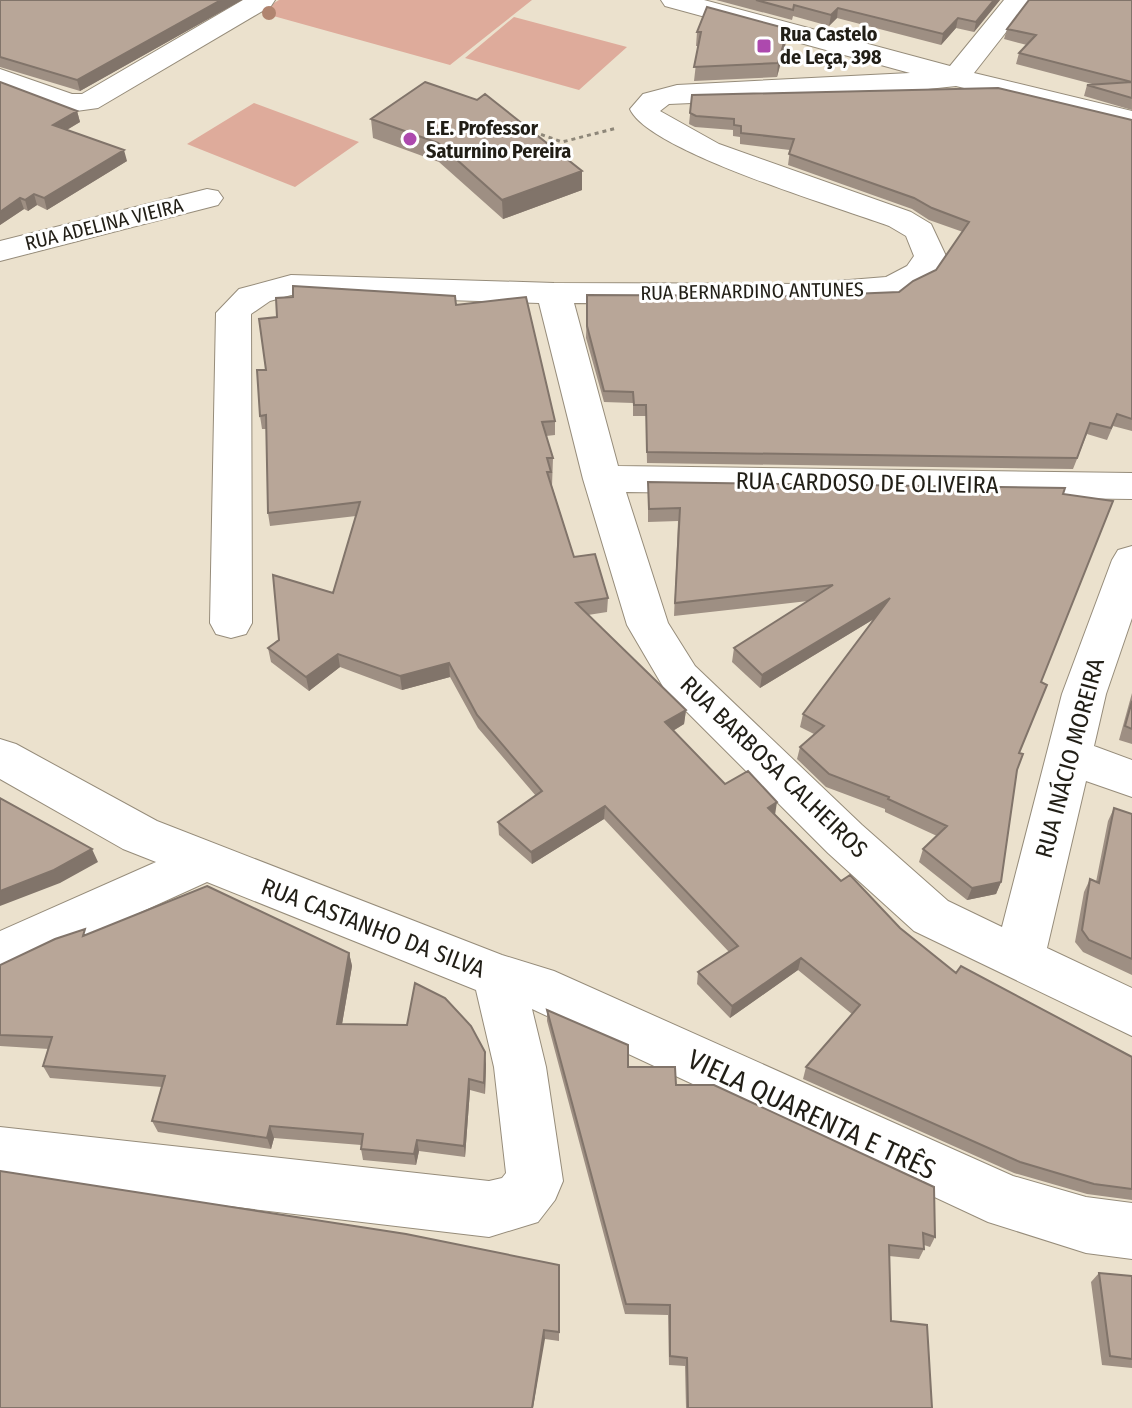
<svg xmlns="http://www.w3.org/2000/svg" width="1132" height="1408" font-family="'Fira Sans Condensed',sans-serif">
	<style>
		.green { fill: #deab9b }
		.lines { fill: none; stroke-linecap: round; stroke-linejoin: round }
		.minor-casing { stroke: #968c7a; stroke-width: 2 }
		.path { stroke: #8e8779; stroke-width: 3; stroke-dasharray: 4 4; stroke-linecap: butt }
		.minor { fill: #fff; fill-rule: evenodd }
		.tree { fill: #b0846f }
		.wall { fill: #9e8f83 }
		.shaded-wall { fill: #81746a }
		.building { fill: #b8a698; stroke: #81746a; stroke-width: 2 }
		.poi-dot { fill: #ad49ae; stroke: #fff; stroke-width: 3 }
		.labels { text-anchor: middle; stroke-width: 6; stroke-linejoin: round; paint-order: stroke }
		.far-poi-label { font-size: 20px; font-weight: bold; fill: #211e16; stroke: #fff; text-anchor: start }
		.far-street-label { font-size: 20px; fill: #211e16; stroke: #fff }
		.street-label { font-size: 24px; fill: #211e16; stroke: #fff }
		.near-street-label { font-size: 28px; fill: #211e16; stroke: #fff }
	</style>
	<rect width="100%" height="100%" fill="#ebe1cd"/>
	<path class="green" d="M279 0H532L450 65 259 12Z
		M514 17 627 47 579 90 465 58Z
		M254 103 359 142 295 187 187 144Z"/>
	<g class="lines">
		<g class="minor-casing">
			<path id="minor" d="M243 0H275L271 6 98 108 69 112 0 88V69L72 94H82Z
				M661 0H704L950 66 1004 0H1031L974 73 1132 111V129L956 86 872 95 669 104 660 111 719 144 911 212 931 224 946 256 931 280 893 297 800 304 574 303 618 466 1132 473V499L626 492 668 623 695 666 862 825 948 901 1002 927 1062 694 1112 560 1118 550 1132 546V618L1106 694 1094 746 1132 760V797L1086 781 1047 948 1132 988V1036L914 931 828 853 665 690 627 625 583 479 539 303 291 295 270 301 251 314 252 623 246 634 231 638 216 634 210 623 216 313 239 289 291 275 554 283 800 284 886 277 907 266 914 256 906 236 889 226C840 208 648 151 630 109L643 94 677 85 910 73 665 6Z
				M207 189 218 191 223 198 218 205 0 261V241Z
				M0 739 16 744 157 821 502 955 554 971 1013 1176 1086 1197 1132 1203V1259L1086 1253 988 1222 532 1009 546 1067 563 1181 555 1200 538 1222 489 1237 0 1179V1127L489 1181 502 1178 506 1173 494 1067 476 990 207 882 0 976V931L156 862 123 849 0 779Z"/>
		</g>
		<path class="path" d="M526 129 562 142 617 128"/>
		<use href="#minor" class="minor"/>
	</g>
	<circle class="tree" cx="269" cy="13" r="7"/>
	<path class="wall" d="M0 0H242L80 91 0 67Z
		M716 0H1000L974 32 956 28 941 45 837 18 829 26 793 16 792 20Z
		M1132 0V110L1084 96 1087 85H1096L1016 64 1019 53 1027 45 1004 39 1007 29Z
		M788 29 786 42 777 77 694 81 698 46H696L697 32Z
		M0 82 77 111 80 122 67 130 127 161 47 210 37 205 28 211 24 209 0 225Z
		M692 95 1132 120V431L1113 426 1107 440 1087 434 1073 469 647 463 646 416H633V403L604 402 586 338 587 295 802 296 899 292 936 270 963 232 929 220 912 209 788 165 790 150 740 144V137L733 136V130L695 127 689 124Z
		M477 100 582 171V190L503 219 439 162 373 138 371 119Z
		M456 305 555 421V435L546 436 553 458 552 486 574 557 608 598 607 612 588 615 686 710 684 724 673 731 725 784 775 814 841 881 956 973 1132 1057V1200L1087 1194 1014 1173 803 1079 806 1067 852 1014 798 970 730 1018 697 984 698 972 729 952 604 819 532 864 499 835 498 822 536 796 478 728 450 677 402 690 340 667 309 691 271 662 268 648 333 593 356 516 270 526 268 513 266 429H262L260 416 266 370Z
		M648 482 1063 494 1041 682 1019 753 1001 882 996 894 967 900 919 862 923 849 937 836 885 812V809L826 787 797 759 800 747 814 734 800 727 803 714 874 619 760 688 732 662 734 648 808 601 674 616 678 521 648 522Z
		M1132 693V744L1119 740Z
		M1114 808 1132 814V975L1083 952 1075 942 1084 892 1090 879 1096 882 1108 821Z
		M88 934 349 953 352 966 342 1024 486 1064 485 1094 470 1090 465 1157 419 1151 416 1165 363 1160 361 1149V1145L274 1138 271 1149 158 1132 152 1121 162 1087 50 1078 43 1066 49 1049 0 1046V965Z
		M547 1010 628 1067 676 1085 935 1237 930 1247 924 1245V1249L919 1259 889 1256 891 1321 932 1408H686L685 1366 669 1365 668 1315 625 1314 547 1021Z
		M559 1265V1341L545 1339 0 1408Z
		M1099 1273 1132 1276V1368L1102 1365 1091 1282Z"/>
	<path class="shaded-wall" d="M221 0H242L80 91 77 80Z
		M994 0H1000L974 32 976 22Z
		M838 8 837 18 829 26 831 15Z
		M958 18 956 28 941 45 943 34Z
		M788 29 786 42 777 77 778 63Z
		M77 111 80 122 56 136 53 125Z
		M124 150 127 161 47 210 44 198Z
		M582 171V190L503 219 502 200Z
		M34 194 37 205 28 211 25 200Z
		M20 198 24 209 0 225V212Z
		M890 598 887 611 760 688 762 675Z
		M338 654 340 667 309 691 306 677Z
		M449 663 450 677 402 690 400 676Z
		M686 710 684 724 664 736 665 722Z
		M777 802 775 815 768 808Z
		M605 806 604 819 532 864 531 852Z
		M92 849 98 862 60 883 0 906V891Z
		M1001 882 996 894 967 900 972 888Z
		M349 953 352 966 340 1036 337 1024Z
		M801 958 798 970 730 1018 732 1006Z
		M485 1052 486 1064 485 1094 484 1083Z
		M469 1079 470 1090 465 1157 464 1146Z
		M270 1126 274 1138 271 1149 267 1138Z
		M417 1140 419 1151 416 1165 414 1154Z
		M544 1330 545 1339 533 1408H532Z"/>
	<path class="building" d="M0 0H221L77 80 0 57Z
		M756 0H994L976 22 958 18 943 34 838 8 831 15 794 5 793 10Z
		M1029 0H1132V82L1019 53 1036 35 1007 29Z
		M707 7 788 29 778 63 694 67 701 32H697Z
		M0 82 77 111 53 125 124 150 44 198 34 194 25 200 20 198 0 212Z
		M425 82 477 100 485 94 582 171 502 200 438 143 371 119Z
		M1132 82V98L1087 85Z
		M998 88 1132 120V419L1117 414 1111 428 1090 423 1077 458 647 452 646 405H634L633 392 604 391 587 326V295L802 296 899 292 913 281 936 270 969 222 932 208 914 198 789 154 794 139 741 133V126L734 125V119L696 116 690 113 692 95Z
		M293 286 455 296 456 305 526 297 555 421 542 422 553 458H547L551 472H547L574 557 595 554 608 598 576 603 686 710 665 722 725 784 748 771 777 802 768 808 841 881 850 875 900 928 956 973 961 966 1132 1057V1189L1094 1184 1020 1162 806 1067 860 1005 801 958 732 1006 698 972 738 946 605 806 531 852 498 822 542 791 477 715 449 663 400 676 338 654 306 677 268 648 279 640 273 575 333 593 360 502 268 513 266 415 260 416 257 370H266L259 319 277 317 276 298 293 297Z
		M648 482 1065 488 1063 494 1113 501 1041 682 1047 685 1019 753 1023 754 1017 770 1001 882 972 888 923 849 947 826 888 799 889 797 829 774 800 747 824 726 803 714 890 598 762 675 734 648 833 585 675 603 680 508 649 509Z
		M1132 701V729L1125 726Z
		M0 798 92 849 54 870 0 891Z
		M1114 808 1132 814V959L1089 940 1082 930 1090 879 1099 883Z
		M207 886 349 953 337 1024 407 1025 415 983 445 998 471 1026 485 1052 484 1083 469 1079 464 1146 417 1140 414 1154 361 1149 363 1134 270 1126 267 1138 152 1121 165 1076 43 1066 52 1037 0 1035V965L55 939 85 929 83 936Z
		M547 1010 628 1045V1067H675L676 1085H714L934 1187 935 1237 923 1233 924 1249 889 1245 891 1321 927 1325 932 1408H688L687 1358 670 1356V1305L626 1304Z
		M0 1171 406 1234 559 1265V1332L544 1330 532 1408H0Z
		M1099 1273 1132 1276V1359L1110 1356Z"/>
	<g class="poi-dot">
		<rect x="756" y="38" width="16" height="16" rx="4"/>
		<circle cx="410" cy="139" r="8"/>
	</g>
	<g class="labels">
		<g class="far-poi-label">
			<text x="780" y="41">Rua Castelo<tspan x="780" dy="23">de Leça, 398</tspan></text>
			<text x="426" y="135">E.E. Professor<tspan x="426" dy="23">Saturnino Pereira</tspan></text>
		</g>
		<g class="far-street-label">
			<text transform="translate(104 224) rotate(-14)" y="7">RUA ADELINA VIEIRA</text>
			<text transform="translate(752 291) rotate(-1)" y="7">RUA BERNARDINO ANTUNES</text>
		</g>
		<g class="street-label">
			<text transform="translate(867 483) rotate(1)" y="8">RUA CARDOSO DE OLIVEIRA</text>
			<text transform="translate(1070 758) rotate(-75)" y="8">RUA INÁCIO MOREIRA</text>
			<text transform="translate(774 767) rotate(44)" y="8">RUA BARBOSA CALHEIROS</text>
			<text transform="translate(373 928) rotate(21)" y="8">RUA CASTANHO DA SILVA</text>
		</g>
		<g class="near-street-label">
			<text transform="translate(812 1114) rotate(25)" y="10">VIELA QUARENTA E TRÊS</text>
		</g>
	</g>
</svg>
